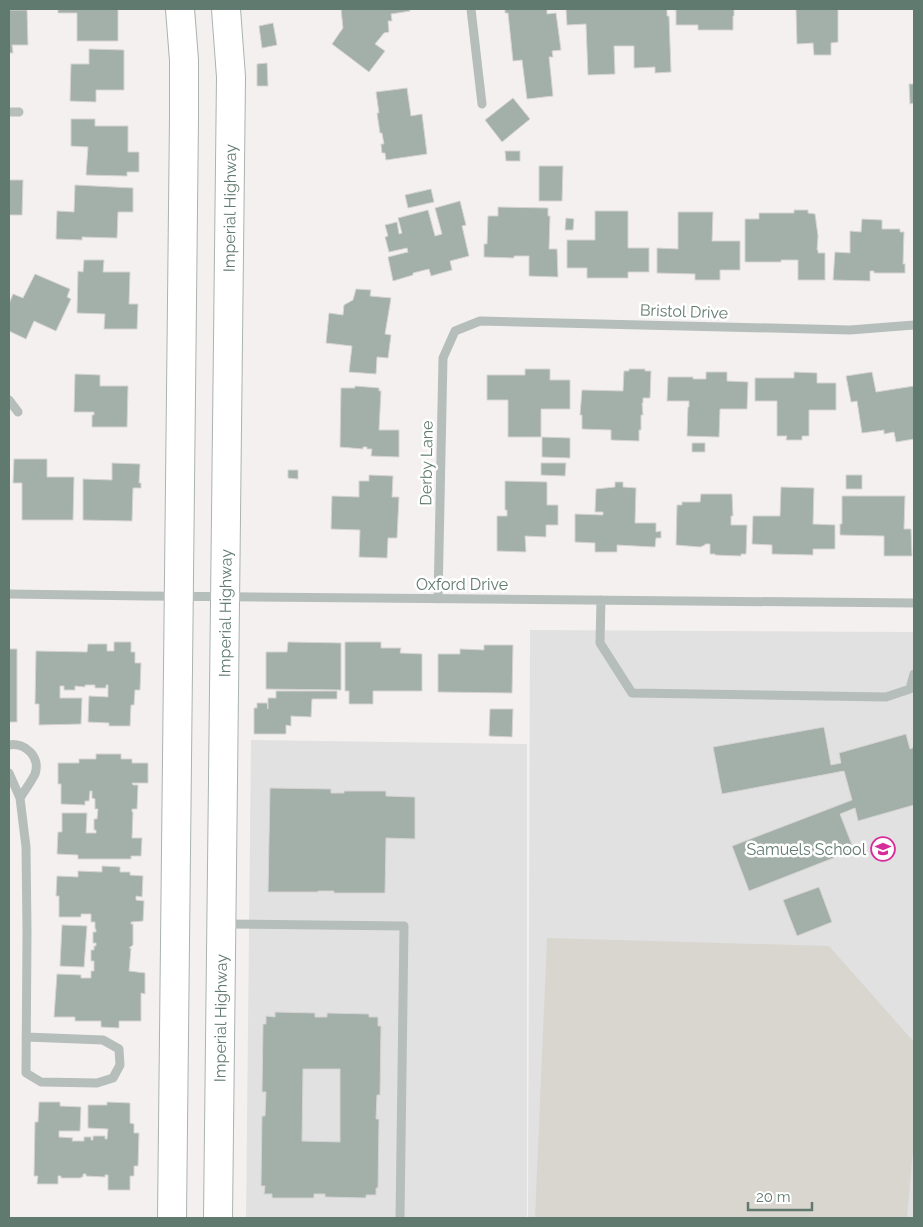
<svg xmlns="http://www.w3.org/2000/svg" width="923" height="1227" font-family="Raleway,sans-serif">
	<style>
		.built { fill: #e1e1e1 }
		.green { fill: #d8d6cf }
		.building { fill: #a3afa9; stroke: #d5d3d3; fill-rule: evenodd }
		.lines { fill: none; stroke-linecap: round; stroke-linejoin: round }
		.major-casing { stroke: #aab3af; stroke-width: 30 }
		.minor { stroke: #b6bebb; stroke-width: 9 }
		.major { stroke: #fff; stroke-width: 28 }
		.labels { text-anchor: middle; stroke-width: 5; stroke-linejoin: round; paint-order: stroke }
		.street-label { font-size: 16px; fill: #617a6f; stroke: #fff }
		.poi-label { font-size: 16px; fill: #617a6f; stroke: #fff; text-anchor: end }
	</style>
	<rect width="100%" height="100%" fill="#f4f0f0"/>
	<path class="built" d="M530 630 914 632V1218H528Z
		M251 740 527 744V1218H246Z"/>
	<path class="green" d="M547 938 829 946 914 1042V1139L907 1218H535Z"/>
	<path class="building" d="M58 9H118V41H77V13H58Z
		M341 9H410V11L391 14 392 21H388L389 32 384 33 375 44 385 51 369 72 332 44 343 28Z
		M505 9H547V14L556 13 561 50 552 51 553 57H549L553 96 527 99 522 60 513 61 508 13H505Z
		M566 9H667V16H669L671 72 655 73V67L634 68V46H614L615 74 588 75 586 24 567 25Z
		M674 9H734V16H733V30H698V25H676V10H674Z
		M796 9H838V42L831 43V55H814L813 43 797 44Z
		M9 10H27L28 45H12L13 53H9Z
		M273 23 277 45 262 48 259 26Z
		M89 49 124 50V90H96V102L70 101 71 64H89Z
		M267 63 268 86H257V64Z
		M909 84H914V103L910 104Z
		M407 88 411 116 422 114 427 154 386 160 385 153H382L381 144H384L382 133H380L377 113H379L376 92Z
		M513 98 530 119 502 142 485 120Z
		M71 119H95V126H128V152H139V172H127V176L86 175 88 147 71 146Z
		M505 151H520V161H506Z
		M539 166H563L562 201H539Z
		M9 180H23L22 215H9Z
		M75 185 133 188V212H118L117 238 82 237V240L56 239 57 211 74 212Z
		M431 189 434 202 408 208 405 195Z
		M460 201 466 225 462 226 469 256 450 261 452 270 431 276 429 269 413 273V275L393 281 388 257 408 252 407 248 389 252 385 237 388 236 385 225 397 222 399 234 402 233 398 218 428 210 435 236 442 234 435 208Z
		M498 207 548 208V216H550L549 249H557L558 277 529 276V256H514V258L484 257V244H487L488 216H498Z
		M794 210H808V213L815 214 818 236 817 250H818V253H825V280H798V260H781V262H745V219H759V213H794Z
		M595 211H628V248H649V272H628V278H587V268H567V240H595Z
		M678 212H713L712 241H740V270H720V280H695V274L657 273V248L678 249Z
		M566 218 574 219 573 230H565Z
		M862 219 882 220V229H900V232H904L903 264H905V273H874V271H870V281L833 280 835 252 850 253V231L861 232Z
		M84 260H104L103 272H130L129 304H138L137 329H104L105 314 77 313 78 271 83 272Z
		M35 274 70 289 67 297 71 299 56 331 34 321 26 339 9 331V304L13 294 23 298Z
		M356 289 371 290 370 296 391 298 385 334 391 335 388 358 377 357 376 374 349 372 352 346 326 343 329 313 343 315 344 305 353 300Z
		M525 369H550V380H570V409H541V437H508V400H487V375H525Z
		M629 369H645V371H651L650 398H643V403H642L643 415H641V430H639V441L611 440V430L582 429V415H580L582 390 623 391 624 371H629Z
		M706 372H727V381L748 382 747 409H720L719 437 687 436 688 407H689V401H667L668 377H693V379H706Z
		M794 372 817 373V383H836V410H809V436H802V440H786L787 436H777V401H755V378H794Z
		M872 372 876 392 914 386V439L896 442 894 432 884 434V430L862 433 857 401 851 402 846 376Z
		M75 374 100 375V386H128L127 427H92V415H94V412H74Z
		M355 386 379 388V391H381L379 430H399V457L371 456 372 449H367V447H363V449L340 447 341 388H355Z
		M542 437 570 438V458L542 457Z
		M692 443H705V452H692Z
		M14 459H47V477H74L73 520H22V483H13Z
		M112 463 140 464 139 483H141V488H133L132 521 83 520V479L112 480Z
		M541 463H566L565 476 541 475Z
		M288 470H298V479L288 478Z
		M369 475 393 476 392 497H399L397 538H388L387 558 359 557 360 530 331 529 332 496 359 497V481H369Z
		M846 475H862V489H846Z
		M505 481 547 482V505H558V525H546V537L525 536 526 552 497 551V516H507V510H505Z
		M615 482H623V487L636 488 635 523H656V532L661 531V538H656L655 547 617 545V552H595V543L575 542V514L603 515V512H595L596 489 615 487Z
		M781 487 814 488 813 524 835 525V549H813V555L772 554V545L752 544 753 516H780Z
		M701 494H732L733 516H731V525H747L746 554H741V556L715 555V554H710V544H705V545L700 547 676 545 677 505H682V502H700Z
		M842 496H905L904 529H911L912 556H884V536L840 535V524H842Z
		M114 642H131V652H135V663H141L140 690H135L134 705H131L130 726H109V723L88 722 89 696 108 697V685H106V688H95V685H85V687L75 686V690H64V686H60V698H82L81 724 39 725V704H35L36 651 87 652 88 644H107V651H114Z
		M288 642 341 643V690L266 689V652H287Z
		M345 642H381V648H401L400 653 422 654V691H373V704H349V691H345Z
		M484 645H513L512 693 438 692V654H460V649L484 650Z
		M9 649H17V722H9Z
		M276 691H337V699H312L311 717 291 716V726L286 725V734H254V708H257V703H267L268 709V698H276Z
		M490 709H513L512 737 489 736Z
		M824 727 831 765 841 763 839 753 906 734 910 749 914 747V805L858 821 855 808 840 814 854 850 749 891 732 846 852 800 844 771 722 794 713 747Z
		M96 754H121V759H132V763H148V783H132L133 785H138L137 809H132V812H133L132 838H142L141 856H131V859H78V855L57 854 58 832H62V813H87L86 833H96V830H94V819H97L98 809H95V799L92 798V791H90L89 801H85V805L61 804V784H58V763H79V759H96Z
		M270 788 331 789V793H344V791H386V796L415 797V839L386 838 385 893H334V891H318V892H268Z
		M102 866 120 867V872H130V875L143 876 142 897 136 896V900L144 901 143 921 131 922V924H133V945L129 948H131L129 971 145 973V994L141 993V1021H119V1028L101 1027V1021H75V1017H54L57 974 81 975V978H91V971H94V961H91V950H94V946H96V943H93V932H96V929H95V922H91V914H81V917H59V896H56L57 876 78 877V871L102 872Z
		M819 887 832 922 797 936 783 900Z
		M62 925 87 926 84 967 60 966Z
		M275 1012 315 1013V1017H327V1013L369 1014V1017H378V1026H381L380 1095H377L376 1119H379L378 1188H376V1195H366V1198L325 1197V1194H314V1198H272V1194H264L265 1186H261L262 1116H265L266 1092H262L263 1024H266V1016L275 1017ZM303 1069H340V1142L302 1141Z
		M39 1102H60V1106L81 1107 80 1131H59V1137L73 1138 72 1141H84V1137H91V1140H93V1136H105V1139H107L108 1129 88 1128V1105H107V1102L130 1103V1123L134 1124V1133H139L138 1166H134V1176H130V1190H108V1175H105V1177L86 1176V1174H83V1177H81V1178H61V1176H58V1184H37L38 1176H34L35 1122H38Z"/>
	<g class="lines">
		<g class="major-casing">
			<g id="major">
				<path d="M172 1218 184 118V60L180 9"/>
				<path id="s1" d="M218 1218 231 77 226 9"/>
			</g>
		</g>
		<path class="minor" d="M471 9 482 104
			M9 112H19
			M9 400 18 412
			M9 594 146 596 914 603
			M438 599 443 358 455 331 480 321 850 330 914 325
			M601 600 600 643 632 693 886 697 910 689 914 674
			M9 745C25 742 41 757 35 774 31 782 25 790 20 798
			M9 773 20 798 26 847 27 932 26 1073 41 1082 97 1083 113 1078 120 1065 119 1049 103 1040 26 1037
			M224 924 404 926 400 1218"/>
		<use href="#major" class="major"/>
	</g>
	<defs>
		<g id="school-ring" transform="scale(1.25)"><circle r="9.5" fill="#fff" stroke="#d72d9b" stroke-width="1.5"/><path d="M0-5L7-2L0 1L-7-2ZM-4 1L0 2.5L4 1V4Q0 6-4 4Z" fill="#d72d9b"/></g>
	</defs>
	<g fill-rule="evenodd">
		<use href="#school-ring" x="883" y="849"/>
	</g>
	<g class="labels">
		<g class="street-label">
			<text dy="6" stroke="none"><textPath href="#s1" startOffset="1010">Imperial Highway</textPath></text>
			<text transform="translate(684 311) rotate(2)" y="6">Bristol Drive</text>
			<text transform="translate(426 463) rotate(-89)" y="6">Derby Lane</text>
			<text x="462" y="590">Oxford Drive</text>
			<text dy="6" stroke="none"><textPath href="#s1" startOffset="605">Imperial Highway</textPath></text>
			<text dy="6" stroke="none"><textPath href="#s1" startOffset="200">Imperial Highway</textPath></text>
		</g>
		<g class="poi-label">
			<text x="866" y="855">Samuels School</text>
		</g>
	</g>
	<rect width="923" height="1227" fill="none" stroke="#617a6f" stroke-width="20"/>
	<path d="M748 1202v8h64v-8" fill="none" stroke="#617a6f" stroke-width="2.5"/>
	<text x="756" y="1202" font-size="15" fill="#617a6f" stroke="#ffffff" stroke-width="4" paint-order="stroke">20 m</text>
</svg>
